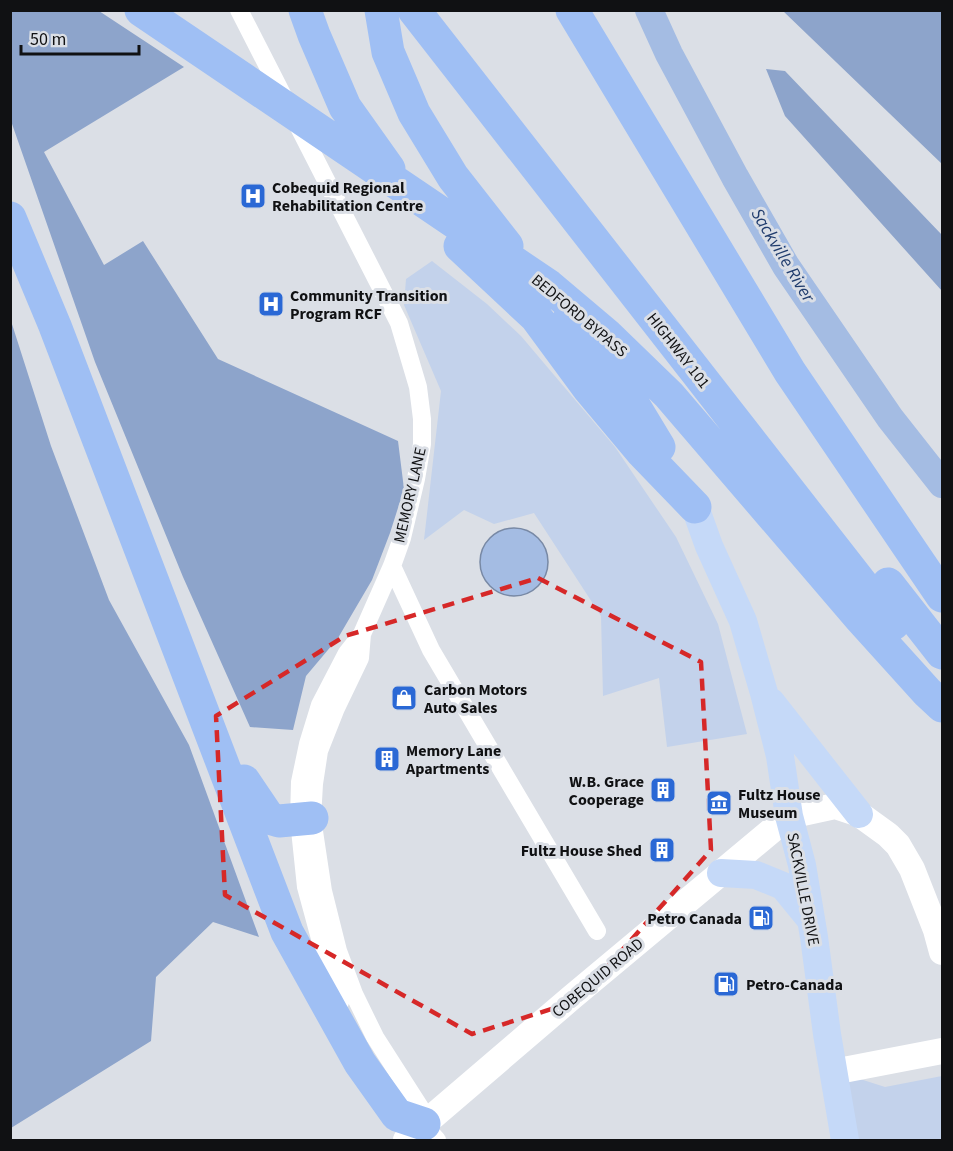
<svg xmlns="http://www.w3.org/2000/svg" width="953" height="1151" font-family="'Source Sans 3',sans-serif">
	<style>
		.green { fill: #c3d2eb }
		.forest { fill: #8da4cb }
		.water { fill: #a4bce3; stroke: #7889a5; stroke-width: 1.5 }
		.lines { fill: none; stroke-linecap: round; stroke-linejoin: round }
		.river { stroke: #a4bce3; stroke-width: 28 }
		.street { stroke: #fff; stroke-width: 18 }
		.secondary { stroke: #fff; stroke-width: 26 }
		.primary { stroke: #c5d9f8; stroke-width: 28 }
		.highway { stroke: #9fbff4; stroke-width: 33 }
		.marked { fill: none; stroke: #d62828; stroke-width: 4.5; stroke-dasharray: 12 8; stroke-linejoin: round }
		.labels { text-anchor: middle; stroke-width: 6; stroke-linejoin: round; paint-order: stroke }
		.poi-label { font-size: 16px; font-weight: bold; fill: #101113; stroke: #dbdfe6; text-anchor: start }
		.street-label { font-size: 16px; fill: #101113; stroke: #dbdfe6 }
		.water-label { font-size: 18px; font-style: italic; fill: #213d6e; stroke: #dbdfe6 }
	</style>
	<rect width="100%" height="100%" fill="#dbdfe6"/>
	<path class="green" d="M432 261 487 304 521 336 615 447 676 537 718 624 747 734 667 747 659 678 603 696 601 616 534 513 494 524 464 510 424 540 441 391 404 305 406 279Z
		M832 1070 885 1087 942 1076V1140H845Z"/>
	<path class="forest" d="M10 11H99L184 67 44 152 104 265 143 241 218 359 398 441 404 489 390 533 372 580 338 638 306 676 293 730 250 727 183 577 95 362 11 121Z
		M783 11H942V164Z
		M766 69 785 71 942 235V291L785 116Z
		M11 321 51 446 109 600 189 745 259 937 213 922 156 977 151 1041 11 1128Z"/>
	<path class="water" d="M480 562a34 34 0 1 1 68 0a34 34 0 1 1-68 0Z"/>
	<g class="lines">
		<path class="river" d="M649 10 669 54 735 177 786 266 890 418 942 484"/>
		<path class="street" d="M239 10 399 323 418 387 422 419V444L416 479 402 538 392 566 362 634 347 653 320 705 308 744 300 782 299 820 306 887 325 957 340 1002
			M392 566 431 650 597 931
			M362 634 360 658 336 708 319 751 314 784 312 818 323 891 338 951 354 994 375 1037 423 1112 424 1124
			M418 1119 437 1140"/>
		<path class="secondary" d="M833 1072 942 1051
			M406 1140 424 1124 571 998 789 816 835 806 859 814 888 835 898 845 912 869 936 930 942 952"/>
		<path class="primary" d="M695 507 709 546 743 621 764 693 780 756 789 816 802 865 814 937 827 1034 845 1140
			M771 702 859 814
			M721 873 756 875 783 886 810 919"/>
		<path class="highway" d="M141 10 549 286 607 335 669 395 861 619 927 692 942 706
			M305 10 314 35 345 107 389 169
			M381 10 388 52 414 113 453 177 507 246
			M414 10 893 624
			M572 10 790 372 942 596
			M10 218 55 326 287 932 360 1063 397 1115 424 1124
			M460 246 536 317 589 389 641 451 695 507
			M568 321 630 399 659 447
			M888 584 942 653
			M244 781 269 818 279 821 312 818"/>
	</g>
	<path class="marked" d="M538 578 701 662 711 850 577 1001 472 1034 225 895 216 716 345 636Z"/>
	<defs>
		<g id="hospital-square" transform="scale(1.35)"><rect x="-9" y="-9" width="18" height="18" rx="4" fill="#2a68d5" stroke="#dbdfe6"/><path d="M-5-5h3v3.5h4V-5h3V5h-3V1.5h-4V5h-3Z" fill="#fff"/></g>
		<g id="shop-square" transform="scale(1.35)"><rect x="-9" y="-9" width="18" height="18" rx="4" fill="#2a68d5" stroke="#dbdfe6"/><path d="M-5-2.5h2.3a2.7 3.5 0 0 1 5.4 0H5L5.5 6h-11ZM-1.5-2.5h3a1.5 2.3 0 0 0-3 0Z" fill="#fff"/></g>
		<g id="building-square" transform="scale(1.35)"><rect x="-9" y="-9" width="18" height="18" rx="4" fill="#2a68d5" stroke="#dbdfe6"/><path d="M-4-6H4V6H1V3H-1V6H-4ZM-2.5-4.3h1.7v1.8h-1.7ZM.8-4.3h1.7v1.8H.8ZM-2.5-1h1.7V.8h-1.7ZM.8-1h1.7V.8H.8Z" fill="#fff"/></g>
		<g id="museum-square" transform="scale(1.35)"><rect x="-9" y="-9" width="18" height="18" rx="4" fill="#2a68d5" stroke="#dbdfe6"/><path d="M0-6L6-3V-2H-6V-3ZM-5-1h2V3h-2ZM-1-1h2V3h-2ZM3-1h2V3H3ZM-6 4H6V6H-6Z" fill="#fff"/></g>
		<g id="fuel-square" transform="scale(1.35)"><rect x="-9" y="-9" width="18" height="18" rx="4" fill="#2a68d5" stroke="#dbdfe6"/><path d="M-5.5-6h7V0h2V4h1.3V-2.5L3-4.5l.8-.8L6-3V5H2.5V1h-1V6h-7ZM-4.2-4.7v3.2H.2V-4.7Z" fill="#fff"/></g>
	</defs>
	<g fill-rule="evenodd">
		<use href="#hospital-square" x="253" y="196"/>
		<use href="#hospital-square" x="271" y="304"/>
		<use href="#shop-square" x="404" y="698"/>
		<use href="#building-square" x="387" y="759"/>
		<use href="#building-square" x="663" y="790"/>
		<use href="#museum-square" x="719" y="803"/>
		<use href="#building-square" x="662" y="850"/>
		<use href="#fuel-square" x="761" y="918"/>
		<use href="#fuel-square" x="726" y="984"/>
	</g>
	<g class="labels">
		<g class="poi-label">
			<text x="272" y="193">Cobequid Regional<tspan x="272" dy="18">Rehabilitation Centre</tspan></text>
			<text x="290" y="301">Community Transition<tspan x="290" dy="18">Program RCF</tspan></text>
			<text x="424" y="695">Carbon Motors<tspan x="424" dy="18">Auto Sales</tspan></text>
			<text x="406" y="756">Memory Lane<tspan x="406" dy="18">Apartments</tspan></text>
			<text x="644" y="787" text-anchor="end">W.B. Grace<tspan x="644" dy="18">Cooperage</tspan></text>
			<text x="738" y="800">Fultz House<tspan x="738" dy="18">Museum</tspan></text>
			<text x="642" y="856" text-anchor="end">Fultz House Shed</text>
			<text x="742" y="924" text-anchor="end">Petro Canada</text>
			<text x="746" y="990">Petro-Canada</text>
		</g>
		<g class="street-label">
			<text transform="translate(580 315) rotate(40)" y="6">BEDFORD BYPASS</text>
			<text transform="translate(679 350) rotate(52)" y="6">HIGHWAY 101</text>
			<text transform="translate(409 495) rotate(-77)" y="6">MEMORY LANE</text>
			<text transform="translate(804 889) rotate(79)" y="6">SACKVILLE DRIVE</text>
			<text transform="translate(597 977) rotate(-40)" y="6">COBEQUID ROAD</text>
		</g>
		<g class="water-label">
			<text transform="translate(783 255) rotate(59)" y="6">Sackville River</text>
		</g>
	</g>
	<rect width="953" height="1151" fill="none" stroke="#101113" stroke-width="24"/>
	<path d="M21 45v9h118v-9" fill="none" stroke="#101113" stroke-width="3"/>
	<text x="30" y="45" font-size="18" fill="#101113" stroke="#dbdfe6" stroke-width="4.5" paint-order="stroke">50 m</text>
</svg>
